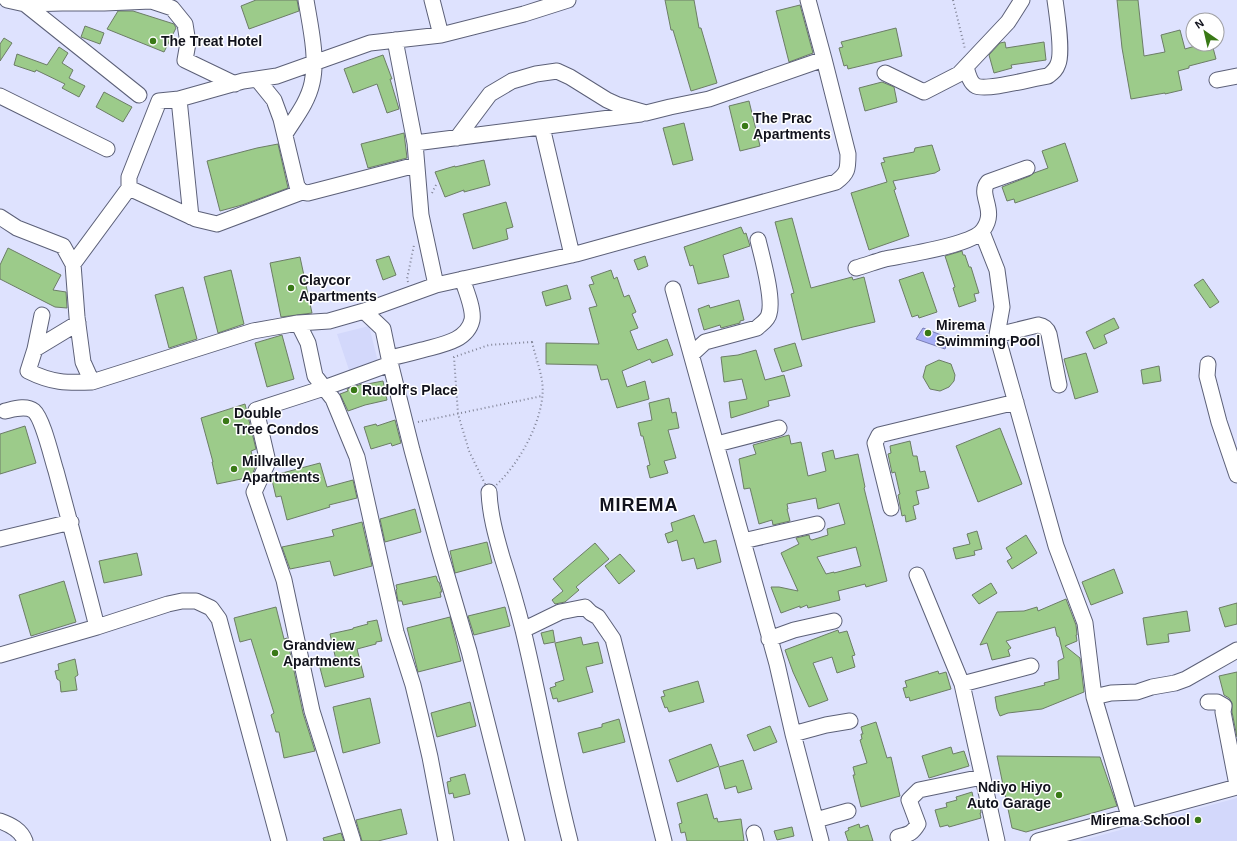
<svg xmlns="http://www.w3.org/2000/svg" width="1237" height="841" font-family="Arial,sans-serif">
	<style>
		.built { fill: #d3d8fb }
		.water { fill: #a7aef6; stroke: #7a7fb5 }
		.building { fill: #9ccb8a; stroke: #6c7d66; fill-rule: evenodd }
		.lines { fill: none; stroke-linecap: round; stroke-linejoin: round }
		.minor-casing { stroke: #5c6078; stroke-width: 17 }
		.path { stroke: #808396; stroke-width: 2; stroke-dasharray: 1 3; stroke-linecap: butt }
		.minor { stroke: #fff; stroke-width: 15 }
		.poi-dot { fill: #397916; stroke: #fff; stroke-width: 1.5 }
		.labels { text-anchor: middle; stroke-width: 3; stroke-linejoin: round; paint-order: stroke }
		.poi-label { font-size: 14px; font-weight: bold; fill: #11121c; stroke: #fff; text-anchor: start }
		.district-label { font-size: 18px; font-weight: bold; letter-spacing: 1px; fill: #11121c; stroke: #fff }
	</style>
	<rect width="100%" height="100%" fill="#dee2fe"/>
	<path class="built" d="M369 326 378 362 349 370 337 334Z
		M1237 798V841H1080Z"/>
	<path class="water" d="M923 328 949 338 945 349 916 339Z"/>
	<path class="building" d="M256 0H297L299 11 249 29 241 6Z
		M665 0H694L699 28H701L717 83 691 91 673 30H671Z
		M1117 0H1138L1144 56 1165 52 1161 35 1180 30 1185 49 1202 44H1212L1216 59 1189 66V68L1178 71 1182 90 1165 94V93L1131 99 1122 48Z
		M800 5 813 53 789 62 776 11Z
		M118 11H133L174 24 176 28 164 52 107 29Z
		M85 26 104 33 100 44 81 37Z
		M896 28 902 56 848 69 847 65 844 66 839 48 843 47 841 42Z
		M4 38 12 43 0 61V44Z
		M1005 42 1006 48 1044 42 1046 60 1011 65 1012 68 994 73 989 55 1000 43Z
		M59 47 68 53 62 63 73 70 69 78 85 86 79 97 62 88 65 84 36 70 35 72 14 65 17 54 47 65Z
		M383 55 392 79H390L399 109 387 113 377 84 353 93 344 69Z
		M882 82 894 87 897 102 865 111 859 88Z
		M104 92 132 107 123 122 96 107Z
		M749 101 760 146 740 151 729 106Z
		M684 123 693 160 673 165 663 128Z
		M404 133 407 158 368 168 361 144Z
		M1065 143 1078 181 1015 203 1014 199 1007 201 1002 187 1030 176 1034 173 1048 168 1042 151Z
		M278 144 288 188 242 205 220 211 207 161 257 148Z
		M932 145 940 170 935 173 893 181 896 189 894 190 909 236 869 250 851 193 887 182 881 163 885 162 883 158 914 152 915 148Z
		M484 160 490 185 464 192V190L445 197 435 172 455 166V167Z
		M506 202 513 227 506 229 508 239 473 249 463 214Z
		M792 218 811 288 852 277 853 280 864 277 875 322 853 327 802 340 791 294 794 293 775 222Z
		M741 227 744 234 746 233 750 246 723 255 729 277 698 284 693 265 690 266 684 247Z
		M8 248 61 275 53 290 66 292 67 308 55 307 0 279V265Z
		M962 251 963 255H965L969 267H971L979 293 974 294 976 301 959 307 953 288 955 287 945 256Z
		M389 256 396 275 383 280 376 260Z
		M645 256 648 266 638 270 634 260Z
		M300 257 312 313 281 317 270 263Z
		M231 270 244 324 218 333 204 277Z
		M611 270 614 279 617 277 624 297 629 295 636 312 632 314 638 328 630 331 637 349 638 350 667 339 673 355 652 363 650 359 622 371 627 387 645 381 649 399 617 408 608 379 601 380 597 365 546 364V343L599 344 589 308 597 306 589 285 594 284 591 277Z
		M923 272 937 312 919 318 918 315 912 317 899 280Z
		M1203 279 1219 302 1210 308 1194 285Z
		M567 285 571 299 546 306 542 292Z
		M183 287 197 339 169 348 155 295Z
		M739 300 744 320 740 321V323L721 328 720 325 704 330 698 309 709 305 710 308Z
		M1114 318 1119 328 1104 335 1107 343 1094 349 1086 332Z
		M282 335 294 379 267 387 255 343Z
		M795 343 802 366 782 372 774 349Z
		M756 350 765 380 784 375 790 396 768 401 769 406 731 418 729 402 747 399 742 379 724 382 721 357 738 355Z
		M1086 353 1098 392 1075 399 1064 359Z
		M939 360 951 364 955 375 954 381 949 387 940 391 930 389 923 377 926 366Z
		M1159 366 1161 381 1143 384 1141 370Z
		M383 381 387 400 365 405 348 411 340 394 348 391 347 389 362 384V385Z
		M669 398 672 413 676 412 679 428 668 430 676 458 664 461 668 473 650 478 647 466 650 465 643 436H641L638 423 652 420 649 403Z
		M245 404 256 449 251 451 255 468 251 477 217 484 212 462H213L201 418Z
		M395 420 401 443 392 446 391 443 371 449 364 427 376 424 377 426Z
		M25 426 36 463 0 474V434Z
		M1000 428 1022 484 978 502 956 446Z
		M789 435 791 444 801 442 808 476 826 471 822 453 833 450 835 459 858 454 865 487 864 488 887 581 866 587 865 584 838 591 840 600 808 608 807 605 800 608V606L781 613 771 587H779L798 591 781 553 799 544 796 538 809 535 810 539 812 540 828 535 827 529 845 524 839 503 818 509 816 498 787 504 788 509H787L790 521 773 525 772 520 759 524 750 488 744 489 739 459 756 454 753 445ZM856 547 861 566 834 573V572L826 574 817 557Z
		M910 441 913 456H917L920 472 925 471 929 488 916 491 919 504 913 506 916 519 906 522 905 515 902 516 898 495 900 494 895 472 892 473 888 454 891 453 890 446Z
		M320 463 327 487 353 480 357 498 329 505 330 507 287 520 281 496 276 497 271 476Z
		M415 509 421 532 385 542 380 519Z
		M694 515 704 543 716 540 721 562 697 569 694 558 682 561 677 540 668 543 665 534 673 531 671 523Z
		M362 522 372 566 334 576 330 561 290 569 282 547 334 536 332 530Z
		M977 531 982 549 974 551 975 555 956 559 953 548 970 544 967 534Z
		M1026 535 1037 553 1012 569 1007 561 1012 558 1006 548Z
		M487 542 492 563 455 573 450 551Z
		M595 543 609 559 576 587 579 590 565 602 555 604 552 600 563 591 553 579Z
		M137 553 142 575 104 583 99 561Z
		M620 554 635 571 619 584 605 566Z
		M1114 569 1123 593 1091 605 1082 582Z
		M436 576 438 582H439L442 592H440L441 597 403 605 402 601H398L396 590 397 589 396 585Z
		M64 581 76 622 31 636 19 595Z
		M991 583 997 593 979 604 972 595Z
		M1066 599 1076 625 1077 635H1076L1077 641 1065 646 1080 658 1084 692 1042 709 1008 713 1000 716 997 709 995 697 1045 685 1044 683 1059 679 1058 661 1064 658 1059 637 1057 636 1055 627 1006 641 1011 648 1008 650 1010 656 992 660 987 643 980 645 997 612 1024 611 1037 607 1038 611Z
		M1237 603V624L1225 627 1219 608Z
		M276 607 284 639 287 638 303 713 315 751 284 758 279 732H276L271 715 274 713 251 639 240 642 234 618Z
		M505 607 510 626 474 635 468 616Z
		M1187 611 1190 631 1168 634 1169 642 1147 645 1143 618Z
		M450 617 461 661 418 672 407 628Z
		M377 620 382 641 376 642V644L357 649 364 677 325 687 319 664 336 660 330 634 353 629V628L368 624 367 622Z
		M553 630 555 642 544 644 541 633Z
		M838 630 839 633 847 631 855 655 852 656 855 667 837 673 832 657 813 663 828 700 809 707 793 672 785 650Z
		M581 637 583 645 598 642 603 663 586 667 593 692 558 702 557 698 553 699 550 688 556 686 555 683 564 680 555 643Z
		M75 659 78 675 75 677 77 690 61 692 60 681 57 679 55 671 59 670 58 664Z
		M938 671 939 674 946 672 951 689 910 701 909 697 906 698 903 688 907 687 905 681Z
		M1237 672V737L1232 712V703L1229 698 1224 695 1219 676Z
		M698 681 704 702 669 712 667 707 665 708 661 697 665 696 663 691Z
		M370 698 380 743 343 753 333 707Z
		M470 702 476 726 437 737 431 713Z
		M619 719 625 742 583 753 578 733 602 727V724Z
		M876 722 887 758 891 757 900 796 861 807 853 775H855L853 767 867 763 860 740 862 739 861 734H863L861 727Z
		M770 726 777 742 754 751 747 735Z
		M711 744 719 766 677 782 669 760Z
		M951 747 953 754 964 751 969 766 929 778 922 756Z
		M997 756 1100 757 1117 806 1026 832 1012 828Z
		M743 760 752 789 738 793 736 786 725 789 719 767Z
		M465 774 470 794 454 798 453 793 449 794 447 782 451 781 450 778Z
		M972 792 974 801 979 799 981 813H980L981 818 949 827 948 825 940 827 935 810 947 807 946 803 957 800 956 797Z
		M707 794 714 819 717 818 718 822 741 819 744 841H687L685 832 681 833 679 824 682 823 677 803Z
		M401 809 407 834 378 841H362L356 820Z
		M859 824 860 828 868 825 873 841H848L845 832 849 830 848 828Z
		M792 827 794 836 777 840 774 831Z
		M341 833 344 841H324L323 838Z"/>
	<g class="lines">
		<g class="minor-casing">
			<path id="minor" d="M7 0 25 4 62 3H104L151 1 172 8 185 24 188 43 185 60 235 84
				M432 0 441 35
				M25 4 139 95
				M395 40 415 143 421 215 436 285
				M966 67C968 74 970 83 976 86 988 91 1033 78 1048 76 1053 72 1056 70 1058 64 1063 53 1057 14 1055 0
				M885 73 924 92 959 74 1008 22 1022 0
				M257 79 274 100 281 119 297 186 302 192 308 193 416 165
				M1217 80 1237 76
				M0 96 107 149
				M179 99 191 217
				M542 127 572 255
				M285 134C295 118 308 102 312 83 318 58 310 25 306 0
				M457 138 490 94 512 81 536 74 557 71 570 77 607 100 618 105 646 113 670 107 709 99 824 59
				M415 143 641 114
				M129 188 196 219 217 224 302 192
				M0 217 17 228 63 246 73 264 77 317 83 362 92 382 253 331 298 323 329 321 364 311 436 285 576 254 836 182C848 173 848 169 848 154L824 59 808 0
				M982 232 997 270 1002 307 997 335 1056 546 1085 623 1094 697 1129 816
				M73 264 129 188V177L159 101 179 99 243 81 277 76 370 43 441 35 524 14 568 0
				M856 268C866 265 875 262 885 259 905 255 973 245 983 230 998 210 977 195 988 182L1027 168
				M673 289 777 664 793 734 821 841
				M364 311 383 329 389 358 412 450 440 552 469 651 517 841
				M42 315 35 349 28 371C52 383 66 383 92 382
				M298 323 308 343 315 376 333 399 357 457 396 632 413 685 421 718 430 757 446 841
				M997 335 1038 325C1044 326 1047 328 1049 334L1059 385
				M35 349 78 323
				M692 354 705 342 757 328C761 324 768 320 769 314 774 299 762 257 758 240
				M389 358C400 356 411 353 422 350 439 345 467 342 472 320 474 310 466 290 462 279
				M1208 364 1207 376 1219 422 1237 475
				M5 411C14 409 26 405 34 411 43 419 52 459 56 471 70 523 84 575 97 627
				M717 444 779 428
				M489 492C490 515 496 536 502 557 510 582 517 606 523 630 540 700 552 771 570 841
				M891 508 875 443 879 435 1016 402
				M0 539 71 522
				M743 541 817 524
				M917 575 962 684 997 841
				M523 630 560 612 585 607 591 613 598 617 613 639 664 841
				M769 639 794 630 834 621
				M0 655 97 627 168 604 182 601H196L211 608 219 619 279 841
				M962 684 1031 666
				M1094 697 1111 693 1137 692 1152 687 1175 683 1186 679 1237 650
				M1208 702H1217L1224 706 1223 712 1237 785
				M793 734 826 725 850 721
				M816 820 848 811
				M0 821C11 825 21 830 25 841
				M754 833 756 841
				M898 837C909 834 912 834 918 824L909 800 919 790 982 777
				M353 841 312 711 284 580 254 492 268 462 256 410 324 388 390 364
				M1038 841 1237 787"/>
		</g>
		<path class="path" d="M953 0 965 49
			M432 193 436 185
			M408 282 407 279 414 245
			M532 342C535 355 540 368 542 381 546 405 532 437 519 457 511 470 500 482 489 492L469 451 458 414 454 357 489 345Z
			M418 422 542 396"/>
		<use href="#minor" class="minor"/>
	</g>
	<g class="poi-dot">
		<circle cx="153" cy="41" r="4"/>
		<circle cx="745" cy="126" r="4"/>
		<circle cx="291" cy="288" r="4"/>
		<circle cx="928" cy="333" r="4"/>
		<circle cx="354" cy="390" r="4"/>
		<circle cx="226" cy="421" r="4"/>
		<circle cx="234" cy="469" r="4"/>
		<circle cx="275" cy="653" r="4"/>
		<circle cx="1059" cy="795" r="4"/>
		<circle cx="1198" cy="820" r="4"/>
	</g>
	<g class="labels">
		<g class="poi-label">
			<text x="161" y="46">The Treat Hotel</text>
			<text x="753" y="123">The Prac<tspan x="753" dy="16">Apartments</tspan></text>
			<text x="299" y="285">Claycor<tspan x="299" dy="16">Apartments</tspan></text>
			<text x="936" y="330">Mirema<tspan x="936" dy="16">Swimming Pool</tspan></text>
			<text x="362" y="395">Rudolf's Place</text>
			<text x="234" y="418">Double<tspan x="234" dy="16">Tree Condos</tspan></text>
			<text x="242" y="466">Millvalley<tspan x="242" dy="16">Apartments</tspan></text>
			<text x="283" y="650">Grandview<tspan x="283" dy="16">Apartments</tspan></text>
			<text x="1051" y="792" text-anchor="end">Ndiyo Hiyo<tspan x="1051" dy="16">Auto Garage</tspan></text>
			<text x="1190" y="825" text-anchor="end">Mirema School</text>
		</g>
		<g class="district-label">
			<text x="639" y="511">MIREMA</text>
		</g>
	</g>
	<g transform="translate(1205 32) rotate(326)"><circle r="19" fill="#ffffff" stroke="#a0a0a4"/>
	<path d="M0-3L7 15L0 10L-7 15Z" fill="#397916"/>
	<text y="-6" font-size="11" font-weight="bold" text-anchor="middle" fill="#11121c">N</text>
	</g>
</svg>
